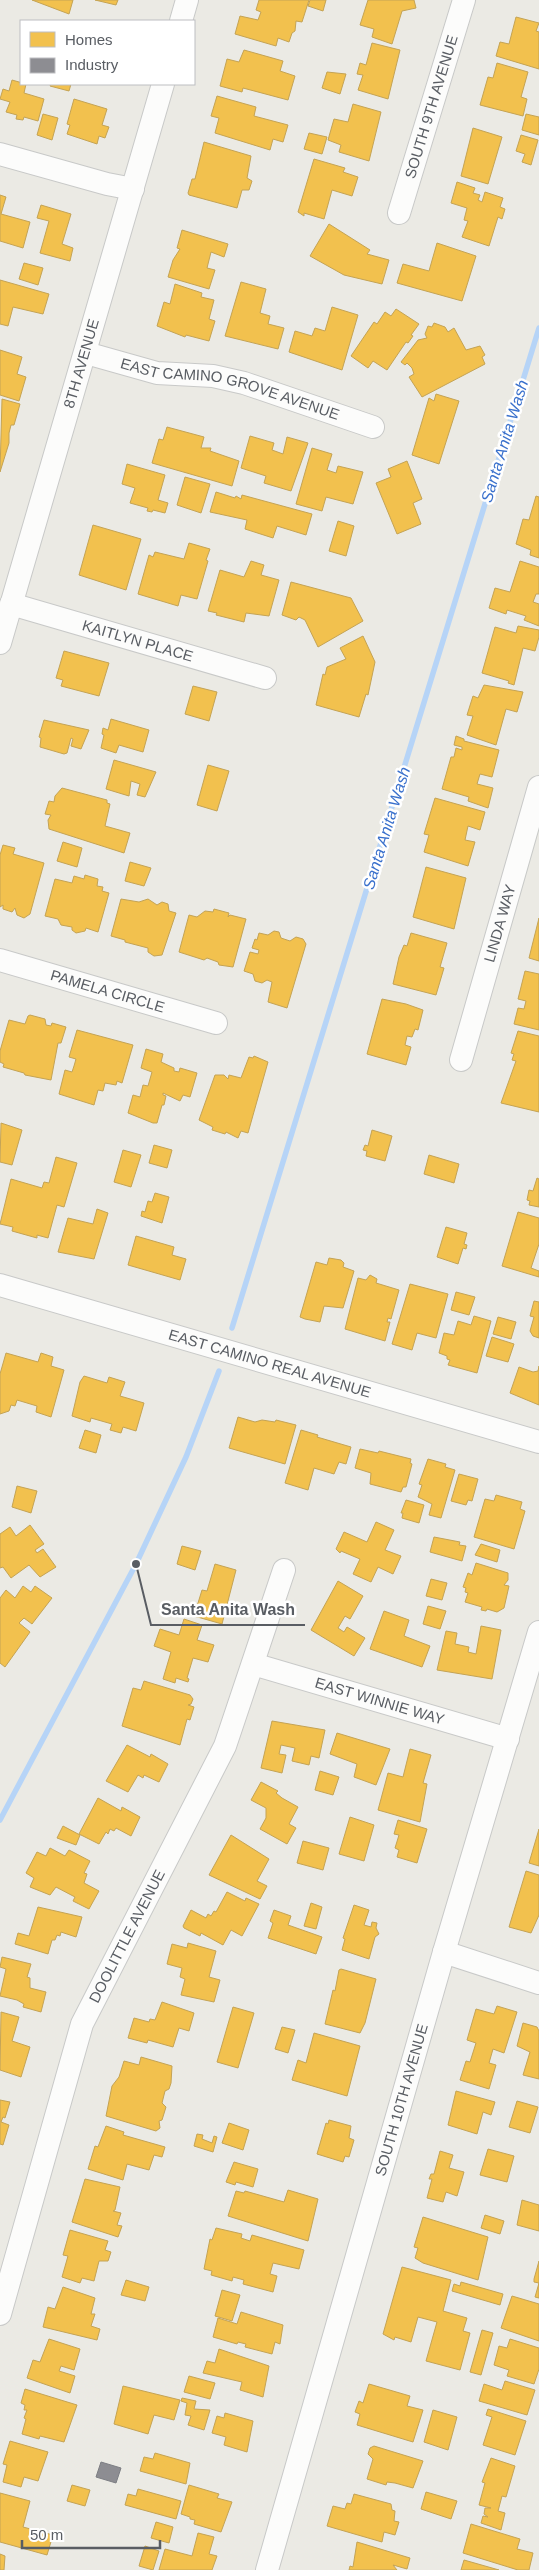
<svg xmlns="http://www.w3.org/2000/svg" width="539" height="2570" font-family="Arial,sans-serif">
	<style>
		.homes { fill: #f2c14e; stroke: #c4a354 }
		.industry { fill: #8d8d92; stroke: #7d7f84 }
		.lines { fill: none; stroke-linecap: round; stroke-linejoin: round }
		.stream { stroke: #b6d4f7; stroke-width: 5.5 }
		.minor-casing { stroke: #c8c9c8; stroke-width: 24 }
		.minor { stroke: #fcfcfb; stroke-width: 22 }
		.labels { text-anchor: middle; stroke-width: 5; stroke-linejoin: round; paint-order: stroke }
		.street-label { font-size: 15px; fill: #595d63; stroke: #fff }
		.water-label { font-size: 16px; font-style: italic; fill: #3970cc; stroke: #fff }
		.leader { fill: none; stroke: #595d63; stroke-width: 2 }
		.callout-dot { fill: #595d63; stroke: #fff; stroke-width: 2 }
		.callout-label { font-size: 16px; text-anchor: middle; font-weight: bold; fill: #595d63; stroke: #fff; stroke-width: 5; stroke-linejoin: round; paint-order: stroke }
	</style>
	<rect width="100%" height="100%" fill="#ebeae4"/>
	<path class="homes" d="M32 0H73L69 14Z
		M95 0H118L116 5Z
		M259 0H309L302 22 296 21 295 31 292 33 289 42 278 38 276 46 235 34 240 16 258 20 261 12 256 10Z
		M310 0H326L323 11 308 6Z
		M368 0H414L416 8 402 11 392 44 372 37 374 29 360 25Z
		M516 17 539 23 536 31 539 32V69L496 56 500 42 509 44Z
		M372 43 400 50 388 99 358 90 363 75 357 74 360 63 366 65Z
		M244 50 283 61 280 71 295 76 288 100 243 88 242 92 220 86 227 59 239 62Z
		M497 63 528 72 521 97 527 99 523 116 480 105 488 77 493 78Z
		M327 72 346 74 340 94 322 88Z
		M12 80 26 84 24 93 44 99 38 121 24 117 23 120 16 119 17 115 6 112 10 102 0 99 3 89 9 91Z
		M51 84H71L69 91 50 86Z
		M217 96 256 107 254 116 288 125 283 142 273 139 270 150 215 133 219 118 211 116Z
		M74 99 107 109 102 125 109 127 105 138 99 136 97 144 67 134 70 125 67 124Z
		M353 104 381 112 369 161 339 152 341 145 328 140 334 119 348 122Z
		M43 114 58 118 52 140 37 135Z
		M526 114 539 117V135L522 130Z
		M473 128 502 137 488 184 461 176Z
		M309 133 327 137 322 154 304 149Z
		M521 135 538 140 531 165 522 162 525 154 516 151Z
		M204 142 251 156 247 178 252 181 249 190H242L237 208 189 195 188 193 192 179H195Z
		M314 159 345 168 343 172 358 177 352 196 332 190 324 219 304 213V216L298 212Z
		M457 182 475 188 473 193 480 195 478 200 482 202 485 192 503 198 500 207 505 209 502 219 498 217 489 246 462 237 468 221 464 220 467 208 451 203Z
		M0 195 6 197 1 214 30 222 23 248 0 241Z
		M41 205 71 214 62 244 73 248 70 261 40 253 49 221 37 218Z
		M329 224 370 250 367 254 389 260 382 284 344 275 310 256Z
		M182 230 228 244 224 257 211 252 207 268 215 270 209 289 168 277 173 260 180 249 177 248Z
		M437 243 476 256 462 301 397 283 403 264 429 271Z
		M24 263 43 268 38 285 19 279Z
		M0 280 49 294 43 314 13 307 8 326 0 324Z
		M241 282 266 289 260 313 270 316 268 324 284 328 278 349 225 336Z
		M175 284 202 293 201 297 214 300 209 319 215 321 209 341 186 335 185 337 157 326 164 302 170 304Z
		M332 307 358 315 342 370 289 352 295 331 312 336 315 328 325 331Z
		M396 309 419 324 411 335 413 336 408 343 406 342 387 370 373 361 368 368 351 356 374 322 377 324 385 312 391 316Z
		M434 323 445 327 448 332 454 328 466 350 480 346 485 355 482 357 485 364 422 397 409 377 414 374 412 368 407 363 405 365 401 362 418 340 427 338 425 334 428 326 432 327Z
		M0 350 22 357 17 374 26 377 19 401 0 395Z
		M436 394 459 401 439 464 412 455 429 398 434 401Z
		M2 399 20 404 14 425H11L9 433V443L0 472Z
		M167 427 204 437 201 448H211L210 451 239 461 232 486 152 463 159 439 163 440Z
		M250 436 274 443 272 450 283 454 287 437 308 443 291 491 264 483 266 476 241 468Z
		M312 448 332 454 327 470 336 473 338 466 363 472 353 504 326 497 322 511 296 504Z
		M407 461 422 499 413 503 421 524 397 534 376 483 391 477 388 469Z
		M127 464 165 475 158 500 168 503 165 513 153 510 152 512 147 511 148 508 130 503 135 488 122 484Z
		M185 477 210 484 201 513 177 505Z
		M216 492 235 498 236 496 241 499 242 495 312 514 306 535 277 526 273 538 245 529 247 520 210 512Z
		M536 496 539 497V558L530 555 531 550 516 544 523 519 529 520Z
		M338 521 354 526 346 556 329 551Z
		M93 525 141 539 126 590 79 575Z
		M189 543 210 549 206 560 208 561 197 599 181 595 178 606 138 594 149 555 153 557 155 552 184 559Z
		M251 561 264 565 261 575 279 580 269 616 246 613 244 622 216 615 217 613 208 611 220 570 244 577Z
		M520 561 539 567V594H536L533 602 539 604V626L524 620 526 616 507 610 506 614 489 608 495 588 510 592Z
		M291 582 351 598 363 621 318 647 305 620 299 617 296 620 282 615Z
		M518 626 539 630V637L535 651 523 648 514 685 508 683 509 681 482 673 495 627 516 633Z
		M363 636 375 662 368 695 366 694 359 717 316 705 323 674 325 675 327 667 346 659 340 648Z
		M64 651 109 663 99 696 61 686 63 680 56 678Z
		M484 685 523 692 517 712 506 709 496 745 467 735 473 716 467 715 473 696 478 698Z
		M193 686 217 692 209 721 185 714Z
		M111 719 149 730 143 752 119 745 116 753 101 748 104 735 102 734 103 728 108 730Z
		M44 720 89 730 81 749 71 746 73 739 71 738 67 753 64 754 40 747 41 738 39 737Z
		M456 736 464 739V741L499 750 492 777 480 774 477 784 493 788 488 808 468 801 469 797 442 789 451 757H454L456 748 462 750V747L454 745Z
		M114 760 156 772 145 797 137 795 140 784 131 781 129 796 106 789Z
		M208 765 229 771 217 811 197 805Z
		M62 788 107 800V803L110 804 105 826 130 833 124 853 49 829 48 820 51 815 45 814 49 801 54 802 55 796Z
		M435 798 485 812 480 830 468 826 465 840 475 842 468 866 424 852 429 835 424 834Z
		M63 842 82 848 77 867 57 861Z
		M3 845 15 848 13 854 44 863 30 914 24 918 17 915 15 908 12 912 3 909V905L0 907V855Z
		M130 862 151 868 144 886 125 881Z
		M426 867 466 878 454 929 413 917Z
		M85 875 98 879 97 886 103 887 102 891 109 893 98 932 86 928 85 931 76 933 72 930V927L61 925 58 919 45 916 55 879 72 883 74 876 84 879Z
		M121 899 139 902 148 899 157 905 162 902 168 904 169 911 176 913 162 955 154 956 148 952V948L125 942V940L111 936Z
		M214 909 229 913 228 917 230 915 246 919 233 967 219 965 218 962 207 958 204 960 179 952 189 915 197 917 205 911 213 912Z
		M539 918V961L529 958Z
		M274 931 279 932 281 938 290 941 296 937 303 939 306 944 287 1008 268 1002 272 982 267 980 262 983 255 981 253 974 244 971 250 952 258 954 259 950 252 948 255 939 257 940 259 933 268 935Z
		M411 933 447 943 440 967 444 968 436 995 393 984 399 957 404 945 407 946Z
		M525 971 539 974V1030L514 1024 518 1008 524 1009 526 1001 518 999Z
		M382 999 406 1004 423 1010 418 1030 415 1029 412 1037 407 1036 405 1045 411 1047 406 1065 367 1054Z
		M30 1015 45 1019 46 1025 51 1026 52 1023 66 1027 61 1043H58L51 1080 25 1075 24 1073 3 1067 4 1064 0 1062V1051L9 1020 25 1024 28 1016Z
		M77 1030 133 1045 122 1083 117 1081 116 1085 105 1083 103 1091 98 1090 94 1105 59 1094 65 1070 72 1072 74 1066 76 1059 69 1057Z
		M518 1031 539 1036V1112L501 1103 516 1061 512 1060 514 1054 511 1053Z
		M146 1049 163 1054 161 1062 174 1068V1071L179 1072 180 1068 197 1073 190 1097 183 1095 180 1101 163 1093V1095L166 1096 164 1105H162L157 1123H153L128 1113 133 1095 140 1097 143 1085 148 1086 152 1072 141 1068Z
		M254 1056 268 1062 248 1133 241 1131 238 1138 226 1132 225 1134 212 1130 213 1127 199 1120 215 1075H224L228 1079 229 1075 241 1078 249 1057 253 1058Z
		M1 1123 22 1130 12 1165 0 1162Z
		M372 1130 392 1136 385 1161 366 1156 367 1151 363 1150 365 1145 368 1146Z
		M154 1145 172 1150 167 1168 149 1163Z
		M123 1150 141 1155 131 1187 114 1182Z
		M429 1155 459 1164 454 1183 424 1174Z
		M56 1157 77 1163 64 1207 57 1205 48 1238 37 1235V1238L12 1231 13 1227 0 1224 11 1179 42 1188 44 1182 49 1183Z
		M537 1178 539 1179V1207L529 1205 530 1201 527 1200 529 1190 533 1191Z
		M155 1193 169 1197 162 1223 141 1216 142 1211 145 1212 148 1201 152 1202Z
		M97 1209 108 1213 94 1259 58 1252 68 1218 93 1224Z
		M518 1212 539 1218V1244L531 1268 539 1271V1277L502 1266Z
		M446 1227 467 1233 464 1244 467 1245 466 1249 463 1248 458 1264 437 1257Z
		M136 1236 174 1247 172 1255 186 1259 180 1280 128 1265Z
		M329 1258 341 1260 344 1263 343 1267 354 1271 343 1308 324 1306 320 1322 305 1319 300 1317 316 1262 327 1265Z
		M370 1275 377 1279 376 1283 399 1290 391 1319 388 1318 387 1322H390L385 1341 345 1329 358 1278 366 1280Z
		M410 1284 448 1294 436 1338 417 1333 412 1350 392 1344Z
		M456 1292 475 1297 469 1315 451 1310Z
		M534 1301 539 1302V1338L533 1336 530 1331 534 1317 530 1316Z
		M474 1316 491 1321 477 1373 448 1365 450 1360 447 1359V1356L439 1353 444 1333 454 1335 458 1321 471 1325Z
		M498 1317 516 1322 511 1339 493 1334Z
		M492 1337 514 1344 508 1362 486 1356Z
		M6 1353 38 1362 41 1353 53 1357 51 1366 64 1370 51 1417 36 1412 37 1406 17 1400 15 1406 11 1405 9 1411 0 1414V1374Z
		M539 1366V1405L510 1393 519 1367 533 1372 538 1371Z
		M84 1376 107 1383 109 1377 125 1382 120 1396 144 1403 136 1431 123 1427 121 1433 110 1430 112 1424 91 1418 90 1422 72 1416 80 1382Z
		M238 1417 255 1422 262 1420 275 1422 276 1420 296 1425 285 1464 229 1448Z
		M85 1430 101 1435 96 1453 79 1448Z
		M301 1430 318 1435 317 1437 351 1447 346 1464 339 1462 334 1474 314 1468 308 1490 285 1483Z
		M360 1449 378 1453 379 1451 411 1459 410 1463 412 1464 406 1487H403L401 1492 370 1484 371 1473 355 1468Z
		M428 1459 446 1464 445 1467 455 1470 441 1518 429 1515 432 1504 418 1497 422 1485 419 1484Z
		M459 1474 478 1479 472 1501 468 1500 466 1505 451 1501Z
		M17 1486 37 1491 31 1513 12 1507Z
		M496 1495 522 1502 520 1509 525 1511 514 1549 474 1537 485 1499 494 1501Z
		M406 1500 424 1505 419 1523 402 1518 403 1513H401Z
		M376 1522 394 1530 385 1550 401 1556 393 1574 378 1567 371 1582 353 1574 360 1559 341 1551 340 1553 336 1549 344 1532 367 1542Z
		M30 1525 44 1544 35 1550 37 1553 43 1549 56 1567 40 1577 29 1565 11 1578 3 1567 0 1568V1534L10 1527 16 1536Z
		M434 1537 460 1542 459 1545 466 1546 462 1561 430 1552Z
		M481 1544 500 1550 497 1562 475 1555Z
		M182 1546 201 1551 195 1570 177 1564Z
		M476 1563 508 1573V1580L504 1585 509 1586 504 1608 497 1612 487 1609 486 1611 481 1610 482 1607 465 1602 468 1593 465 1592 466 1588 463 1587 468 1573 472 1575Z
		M215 1564 236 1570 222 1624 194 1616 202 1590 207 1591Z
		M431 1579 447 1583 442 1600 426 1596Z
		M338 1581 363 1596 350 1619 345 1616 338 1628 344 1632 347 1627 365 1638 354 1656 311 1630Z
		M23 1586 31 1592 35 1586 52 1598 32 1624 24 1618 19 1623 30 1632 5 1667 0 1663V1598L6 1590 15 1598Z
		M428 1606 446 1611 440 1629 423 1624Z
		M384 1611 409 1620 404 1636 430 1646 422 1667 370 1649Z
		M184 1619 202 1625 197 1640 214 1645 208 1662 193 1658 187 1678 189 1679 188 1682 176 1678 175 1683 163 1679 171 1652 154 1646 160 1629 179 1635Z
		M481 1626 501 1630 492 1679 437 1670 446 1631 457 1633 455 1644 469 1647 468 1652 476 1654Z
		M144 1681 190 1695 193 1699 191 1704 188 1705 194 1707 190 1720 187 1719 180 1745 122 1726 133 1688 141 1690Z
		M272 1721 325 1730 319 1758 311 1756 309 1765 292 1761 295 1748 281 1745 279 1754 286 1755 282 1773 261 1768Z
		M337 1733 390 1749 376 1785 354 1777 357 1764 330 1754Z
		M127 1745 150 1757 151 1754 168 1764 159 1782 144 1775 143 1778 138 1775 128 1792 106 1781Z
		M410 1749 431 1755 423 1783 427 1784 420 1822 378 1810 388 1773 403 1777Z
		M320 1771 339 1777 333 1795 315 1790Z
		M261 1782 278 1791 276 1793 282 1798 298 1807 289 1824 296 1828 287 1844 260 1829 266 1818V1808L251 1800Z
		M98 1798 121 1811 122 1807 140 1817 131 1836 116 1828 114 1831 110 1829 108 1834 106 1832 99 1844 79 1834Z
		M350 1817 374 1825 364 1861 339 1854Z
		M398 1820 427 1829 417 1863 397 1857 399 1850 395 1848 399 1835 394 1834Z
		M63 1826 80 1835 76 1845 57 1838Z
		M539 1829V1866L529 1863Z
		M231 1835 269 1859 257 1881 267 1886 260 1899 209 1875Z
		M303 1841 329 1848 323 1870 297 1863Z
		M50 1848 65 1856 69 1850 90 1861 84 1873 87 1874 84 1883 99 1891 89 1909 73 1901 75 1897 56 1887 50 1895 30 1887 34 1878 26 1873 37 1852 46 1856Z
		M526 1871 539 1875V1915L531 1933 509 1927Z
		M227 1892 245 1901 246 1898 259 1904 242 1936 231 1930 223 1945 201 1933 200 1936 184 1928 183 1926 191 1910 206 1918 208 1914 211 1916 214 1911 216 1912Z
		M311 1903 322 1907 316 1929 304 1926Z
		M354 1905 369 1910 364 1925 371 1927 372 1922 377 1923 376 1928 379 1934 375 1937 369 1959 342 1950 345 1939 343 1938Z
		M38 1907 82 1917 76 1937 61 1932 60 1936 57 1935 55 1940H52L48 1954 15 1944 18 1933 29 1936Z
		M274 1910 291 1916 288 1925 322 1937 316 1954 268 1938 273 1923 270 1921Z
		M188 1943 216 1951 209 1977 220 1980 214 2002 181 1995 185 1979 180 1977 182 1968 167 1964 172 1944 187 1948Z
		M2 1957 31 1964 27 1977 30 1978V1988L46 1992 41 2012 23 2007 24 2004 17 2000 0 1996 6 1969 0 1967Z
		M341 1969 376 1979 365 2023 360 2033 325 2024 333 1990 335 1991 339 1970Z
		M162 2002 194 2013 189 2031 179 2028 173 2047 148 2040 147 2043 128 2038 134 2018 149 2022 150 2019 155 2020Z
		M497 2006 517 2012 504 2053 493 2049 489 2063 496 2065 489 2089 460 2080 466 2061 470 2062 476 2043 467 2040 476 2009 494 2014Z
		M233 2007 254 2013 238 2068 217 2062Z
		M1 2012 19 2017 12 2041 30 2047 21 2077 0 2070Z
		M523 2023 537 2027 539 2031V2079L523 2075 530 2052 517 2046Z
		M282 2027 295 2030 288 2053 275 2049Z
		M314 2033 360 2046 347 2096 292 2080 298 2060 306 2063Z
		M141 2057 172 2066 171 2083 169 2089 165 2091 162 2103 166 2107 162 2120 159 2121 160 2128 156 2131 106 2116 112 2086 119 2077 124 2061 139 2065Z
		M456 2091 495 2102 491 2115 483 2112 477 2134 448 2125Z
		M0 2100 10 2102 5 2118 3 2117 1 2122 9 2125 3 2145 0 2144Z
		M517 2101 538 2107 530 2133 509 2127Z
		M329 2120 351 2126 349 2138 354 2140 349 2157 345 2156 343 2162 317 2154 326 2123 328 2124Z
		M229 2123 249 2130 243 2150 222 2143Z
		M106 2126 124 2132 123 2135 165 2147 162 2157 154 2155 149 2170 127 2164 123 2180 88 2169 95 2146 98 2147Z
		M197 2134 203 2135 202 2139 212 2143 214 2136 217 2137 213 2152 194 2146Z
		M488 2149 514 2156 507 2182 480 2175Z
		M440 2151 453 2155 449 2168 464 2172 457 2196 446 2192 443 2202 427 2198 432 2179H429L431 2174H434Z
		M234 2162 258 2169 253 2187 236 2182 235 2185 226 2182Z
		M85 2179 120 2187 115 2210 113 2211 121 2213 117 2225 122 2226 118 2237 72 2222Z
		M288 2190 318 2199 308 2241 228 2216 236 2191 244 2193 245 2191 284 2202Z
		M522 2200 539 2205V2231L517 2225Z
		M485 2215 504 2221 500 2234 481 2228Z
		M423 2217 488 2237 478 2280 423 2263 415 2258 418 2248 414 2247Z
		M216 2228 242 2234 241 2238 250 2241 252 2235 304 2250 299 2269 273 2263 270 2274 277 2276 273 2292 243 2284 244 2280 233 2277 232 2281 211 2275 212 2271 204 2269 210 2239 212 2240Z
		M70 2230 108 2241 105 2250 111 2252 108 2261H99L94 2281 82 2278 80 2283 62 2277 68 2256 63 2255Z
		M539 2261V2298L535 2297 539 2283 534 2282V2279Z
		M402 2267 451 2280 443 2311 467 2318 463 2331 470 2333 460 2370 426 2361 437 2322 418 2317 411 2342 395 2337 394 2340 383 2334Z
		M126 2280 149 2287 145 2301 121 2295Z
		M461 2282 503 2294 500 2305 452 2291 454 2284 460 2286Z
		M63 2287 95 2298 91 2314H95L91 2326 100 2329 97 2340 43 2327 48 2307 55 2309Z
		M222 2290 240 2295 232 2321 215 2316Z
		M512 2296 539 2304V2341L501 2328Z
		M241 2312 283 2325 280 2344 275 2342 272 2354 245 2347 246 2344 238 2342 237 2344 213 2337 218 2318 237 2324Z
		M482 2330 493 2333 481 2375 470 2372Z
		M49 2339 80 2349 74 2370 61 2366 59 2371 75 2376 70 2393 27 2378 33 2360 40 2362Z
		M510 2339 539 2348V2369L534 2384 507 2376 509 2370 494 2365 499 2346 507 2348Z
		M219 2349 269 2366 263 2397 240 2390 242 2382 203 2373 207 2361 215 2363Z
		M189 2376 215 2383 210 2399 184 2392Z
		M505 2381 535 2390 527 2415 479 2401 484 2384 502 2390Z
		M369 2384 410 2396 407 2406 423 2410 413 2442 357 2425 360 2414 355 2412 359 2401 363 2403Z
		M123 2386 180 2400 174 2420 154 2415 148 2434 114 2424Z
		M25 2389 77 2405 64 2442 40 2436 39 2439 22 2434 26 2419 24 2418 27 2410H24L25 2405 21 2403Z
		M182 2398 196 2401 194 2409 210 2410 204 2430 188 2425 191 2416 185 2415 187 2403 181 2401Z
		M488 2409 526 2421 515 2455 483 2445 492 2417 486 2415Z
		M433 2410 457 2417 448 2450 424 2442Z
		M225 2413 253 2421 247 2452 224 2445 226 2437 212 2433 217 2416 224 2418Z
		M10 2441 48 2452 38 2481 24 2477 21 2487 3 2482 7 2465 3 2464Z
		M374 2446 423 2461 413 2488 395 2483 387 2482 386 2485 367 2479 373 2459 368 2454 370 2448Z
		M155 2453 190 2463 186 2484 140 2471 144 2457 153 2459Z
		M491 2458 515 2466 506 2497 502 2496 498 2511 505 2513 501 2530 481 2523 483 2516 488 2517 484 2514 485 2508H491L479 2505 485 2483 482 2482Z
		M72 2485 90 2490 85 2506 67 2501Z
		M189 2485 219 2494 217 2498 232 2502 221 2532 194 2524 195 2520 190 2519V2517L181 2514Z
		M138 2489 181 2501 176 2519 125 2505 128 2494 136 2496Z
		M426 2492 457 2501 451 2519 421 2509Z
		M0 2493 30 2501 23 2527 53 2535 47 2555 0 2542Z
		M354 2494 391 2504 392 2510 395 2511 394 2521 399 2522 395 2535 384 2532 382 2542 327 2526 333 2506 345 2509 347 2503 351 2504Z
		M156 2522 173 2527 169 2543 151 2538Z
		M471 2524 520 2539 517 2549 533 2553 529 2570H518L463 2553Z
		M198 2533 214 2537 209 2554 217 2556 212 2570H159L165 2549 192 2556Z
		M357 2542 410 2558 407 2569 393 2565 397 2570H349L350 2566 353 2567Z
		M145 2546 159 2551 153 2570 139 2566Z
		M0 2554 5 2556 4 2570H0Z
		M464 2560 499 2570H461Z"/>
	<path class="industry" d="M101 2462 121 2468 116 2483 96 2477Z"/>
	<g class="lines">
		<path class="stream" d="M232 1328 539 328
			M0 1820 136 1564 186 1457 219 1371"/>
		<g class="minor-casing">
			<g id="minor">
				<path d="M181 21 187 0"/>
				<path d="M0 154 107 184 133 189"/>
				<path id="s1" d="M399 213 464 0"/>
				<path id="s2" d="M86 353 157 373 213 376 244 383 373 427"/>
				<path id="s3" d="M11 604 265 678"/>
				<path id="s4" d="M0 643 163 84"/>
				<path id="s5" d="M0 960 216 1023"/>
				<path id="s6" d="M461 1060 539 787"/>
				<path id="s7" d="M0 1285 539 1442"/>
				<path id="s8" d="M253 1664 508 1739"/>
				<path d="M444 1952 539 1983"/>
				<path id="s9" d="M0 2314 82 2024 225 1746 284 1570"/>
				<path id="s10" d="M267 2570 444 1952 539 1632"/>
			</g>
		</g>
		<use href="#minor" class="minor"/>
	</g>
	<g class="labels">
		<g class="street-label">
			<text dy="5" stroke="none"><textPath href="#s1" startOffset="111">SOUTH 9TH AVENUE</textPath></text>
			<text dy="5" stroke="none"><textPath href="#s4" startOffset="291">8TH AVENUE</textPath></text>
			<text dy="5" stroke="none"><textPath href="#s2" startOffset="149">EAST CAMINO GROVE AVENUE</textPath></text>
			<text dy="5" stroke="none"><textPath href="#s3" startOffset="132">KAITLYN PLACE</textPath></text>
			<text dy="5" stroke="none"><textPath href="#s6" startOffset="142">LINDA WAY</textPath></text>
			<text dy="5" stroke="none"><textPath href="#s5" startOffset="112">PAMELA CIRCLE</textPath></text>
			<text dy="5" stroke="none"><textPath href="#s7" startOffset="281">EAST CAMINO REAL AVENUE</textPath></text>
			<text dy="5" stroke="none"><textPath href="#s8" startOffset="132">EAST WINNIE WAY</textPath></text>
			<text dy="5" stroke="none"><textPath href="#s9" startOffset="400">DOOLITTLE AVENUE</textPath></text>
			<text dy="5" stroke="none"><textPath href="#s10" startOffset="489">SOUTH 10TH AVENUE</textPath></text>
		</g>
		<g class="water-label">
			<text transform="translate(504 441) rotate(-73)" y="6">Santa Anita Wash</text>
			<text transform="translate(386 828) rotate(-73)" y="6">Santa Anita Wash</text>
		</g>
	</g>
	<path class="leader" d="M136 1564L151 1625H305"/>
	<circle class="callout-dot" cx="136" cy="1564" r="5"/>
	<g class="callout-label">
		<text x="228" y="1615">Santa Anita Wash</text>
	</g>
	<rect x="20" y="20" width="175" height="65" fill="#ffffff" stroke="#bdbec1"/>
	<rect x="30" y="32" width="25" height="15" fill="#f2c14e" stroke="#bdbec1"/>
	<text x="65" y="45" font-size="15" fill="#595d63">Homes</text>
	<rect x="30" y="58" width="25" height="15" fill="#8d8d92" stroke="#bdbec1"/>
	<text x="65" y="70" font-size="15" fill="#595d63">Industry</text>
	<path d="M22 2540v8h138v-8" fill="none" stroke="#595d63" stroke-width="2.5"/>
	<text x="30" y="2540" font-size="15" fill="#595d63" stroke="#ffffff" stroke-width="4" paint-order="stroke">50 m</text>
</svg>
